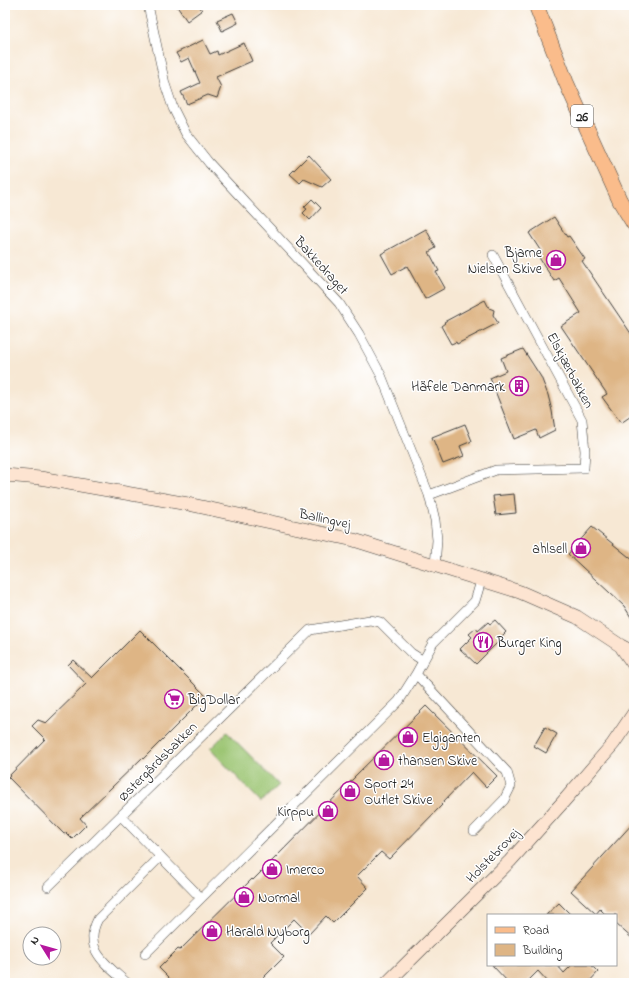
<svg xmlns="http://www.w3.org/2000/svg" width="639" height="988" font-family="'Indie Flower',sans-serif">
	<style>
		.green { fill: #9bc572; stroke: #5c7047 }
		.building { fill: #deb585 }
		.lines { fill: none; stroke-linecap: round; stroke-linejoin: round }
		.street-casing { stroke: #3d3b38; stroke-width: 10 }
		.secondary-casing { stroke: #3d3b38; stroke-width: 14 }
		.primary-casing { stroke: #3d3b38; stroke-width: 16 }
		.street { stroke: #fff; stroke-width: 9 }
		.secondary { stroke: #fde4d1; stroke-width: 13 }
		.primary { stroke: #fabc8b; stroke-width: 15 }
		.labels { text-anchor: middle; stroke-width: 3; stroke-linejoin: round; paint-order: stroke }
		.shield { fill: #fff; stroke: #606060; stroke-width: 1 }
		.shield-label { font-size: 13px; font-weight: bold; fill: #1c1c1c }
		.poi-label { font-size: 14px; fill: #1c1c1c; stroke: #fff; text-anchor: start }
		.street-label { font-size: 14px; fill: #1c1c1c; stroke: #fff }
	</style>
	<rect width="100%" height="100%" fill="#fff"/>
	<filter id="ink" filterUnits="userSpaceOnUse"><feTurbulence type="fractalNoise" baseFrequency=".025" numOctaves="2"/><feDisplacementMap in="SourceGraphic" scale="8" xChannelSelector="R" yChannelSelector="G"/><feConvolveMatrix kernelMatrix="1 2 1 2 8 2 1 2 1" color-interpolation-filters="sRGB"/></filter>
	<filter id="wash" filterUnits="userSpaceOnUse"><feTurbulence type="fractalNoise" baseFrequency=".012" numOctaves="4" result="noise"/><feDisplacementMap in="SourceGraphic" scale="16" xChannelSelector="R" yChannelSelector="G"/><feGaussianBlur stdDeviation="0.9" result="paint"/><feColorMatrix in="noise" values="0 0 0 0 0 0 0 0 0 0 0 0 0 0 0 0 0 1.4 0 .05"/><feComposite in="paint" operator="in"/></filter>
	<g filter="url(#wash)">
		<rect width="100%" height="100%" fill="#f7e8d4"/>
		<path class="green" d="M227 732 279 785 261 802 210 749Z"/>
		<g id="blocks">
			<path class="building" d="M176 5H198L202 10 187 21Z
				M233 13 238 23 222 31 217 20Z
				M203 40 210 54 217 51 218 55 244 43 252 61 216 77 221 87 217 98 208 95 187 104 181 92 200 83 189 58 181 62 176 53Z
				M309 155 331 179 322 187 304 179 300 183 290 174Z
				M312 199 321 208 310 220 303 213 307 209 304 207Z
				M554 217 567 237 569 236 585 259 582 261 634 338V414L621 423 602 397 607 394 561 326 581 313 559 278 554 281 538 256 542 253 529 233Z
				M426 229 436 248 429 252 439 271 436 272 445 288 425 299 407 266 392 274 381 254Z
				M485 300 489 308 494 310 493 315 498 323 457 344 456 342 451 344 441 326 445 323 444 322Z
				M523 349 541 377 548 395 552 411 555 430 539 438 536 430 514 439 490 378 506 371 501 358Z
				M465 424 472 441 460 446 464 456 443 464 432 437Z
				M514 494 516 513 496 515 493 496Z
				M592 527 634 561V622L624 606 568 554Z
				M495 620 506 632 502 636 503 637 476 664 460 649 472 637 469 634 476 628 478 631 488 622 490 624Z
				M140 630 206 696 143 759 142 758 80 818 86 825 72 839 66 833 64 834 8 777 45 739 32 726 38 720 46 723 86 684 68 665 73 660 92 678Z
				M426 706 497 776 486 787 472 772 441 804 442 805 389 859 381 852 357 876 368 888 333 923 326 916 309 934 294 919 270 943 284 957 258 983H174L159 968 178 949 180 950 252 879 253 880 272 861 355 777H354Z
				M545 727 557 734 546 753 534 746Z
				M634 822V940L616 924V915H606L600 909 596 914 571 891Z
				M559 903 571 915H546Z
				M492 965H557L564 973 572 965H591L598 972 588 983H549L538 971 526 983H509Z"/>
		</g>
	</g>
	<g filter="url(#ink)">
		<use href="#blocks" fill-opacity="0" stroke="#3d3b38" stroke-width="1"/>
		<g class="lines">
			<g class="street-casing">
				<path id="street" d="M148 5 165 84 173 108 186 134 209 163 339 303 359 334 381 375 429 495 435 520 437 540 435 566
					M429 495 496 470 584 468 585 451 582 420 493 255
					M121 816 201 898
					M474 831 504 800 511 786 507 772 416 674 433 643 475 601 481 581
					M48 887 310 630 370 620 380 622 411 653 422 660
					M145 954 399 701 416 674
					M127 983C106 964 82 949 98 919L160 857"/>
			</g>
			<g class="secondary-casing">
				<path id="secondary" d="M5 475 40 478 188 504 354 540 520 592 577 617 621 646 634 653
					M622 648 634 665
					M387 983 510 861 563 802 613 744 634 713"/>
			</g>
			<g class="primary-casing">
				<path id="primary" d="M536 5 566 82 620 201 634 224"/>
			</g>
			<use href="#street" class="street"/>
			<use href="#secondary" class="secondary"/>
			<use href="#primary" class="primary"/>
		</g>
	</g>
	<defs>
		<g id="shop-ring" transform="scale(1)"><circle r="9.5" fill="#fff" stroke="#b5179e" stroke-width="1.5"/><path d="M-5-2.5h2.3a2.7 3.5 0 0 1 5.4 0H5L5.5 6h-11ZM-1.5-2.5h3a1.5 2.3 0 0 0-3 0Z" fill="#b5179e"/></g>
		<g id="building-ring" transform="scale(1)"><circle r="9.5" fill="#fff" stroke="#b5179e" stroke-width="1.5"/><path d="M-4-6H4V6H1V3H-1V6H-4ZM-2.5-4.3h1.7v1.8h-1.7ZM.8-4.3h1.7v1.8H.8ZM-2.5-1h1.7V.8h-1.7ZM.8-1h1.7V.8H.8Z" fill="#b5179e"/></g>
		<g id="restaurant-ring" transform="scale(1)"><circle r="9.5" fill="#fff" stroke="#b5179e" stroke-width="1.5"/><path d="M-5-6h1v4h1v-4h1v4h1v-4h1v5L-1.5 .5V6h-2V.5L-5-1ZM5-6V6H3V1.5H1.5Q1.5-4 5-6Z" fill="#b5179e"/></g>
		<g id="supermarket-ring" transform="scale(1)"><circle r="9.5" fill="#fff" stroke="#b5179e" stroke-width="1.5"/><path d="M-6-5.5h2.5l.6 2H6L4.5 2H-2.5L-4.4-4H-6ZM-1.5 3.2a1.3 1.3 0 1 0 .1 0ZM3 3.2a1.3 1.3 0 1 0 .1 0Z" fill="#b5179e"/></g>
	</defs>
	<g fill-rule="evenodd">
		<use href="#shop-ring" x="556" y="260"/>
		<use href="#building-ring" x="519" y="386"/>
		<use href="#shop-ring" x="581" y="548"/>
		<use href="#restaurant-ring" x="483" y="642"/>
		<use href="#supermarket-ring" x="174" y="699"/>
		<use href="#shop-ring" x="408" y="737"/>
		<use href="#shop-ring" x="384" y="760"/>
		<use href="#shop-ring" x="350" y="791"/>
		<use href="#shop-ring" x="328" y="811"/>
		<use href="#shop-ring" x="272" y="869"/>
		<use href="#shop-ring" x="244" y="897"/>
		<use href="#shop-ring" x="212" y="931"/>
	</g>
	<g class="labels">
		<rect class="shield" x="571" y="105" width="22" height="22" rx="3"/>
		<g class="shield-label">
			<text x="582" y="121">26</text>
		</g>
		<g class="poi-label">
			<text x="542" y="257" text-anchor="end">Bjarne<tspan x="542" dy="16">Nielsen Skive</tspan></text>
			<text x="505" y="391" text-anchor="end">Häfele Danmark</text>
			<text x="567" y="553" text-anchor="end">ahlsell</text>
			<text x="497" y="647">Burger King</text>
			<text x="188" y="704">BigDollar</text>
			<text x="422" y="742">Elgiganten</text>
			<text x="398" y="765">thansen Skive</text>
			<text x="364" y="788">Sport 24<tspan x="364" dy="16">Outlet Skive</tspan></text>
			<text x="314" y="816" text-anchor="end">Kirppu</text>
			<text x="286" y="874">Imerco</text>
			<text x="258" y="902">Normal</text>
			<text x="226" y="936">Harald Nyborg</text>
		</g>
		<g class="street-label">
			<text transform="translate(322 265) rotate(48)" y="5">Bakkedraget</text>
			<text transform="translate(571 370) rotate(62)" y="5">Elskjærbakken</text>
			<text transform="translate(325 518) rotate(12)" y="5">Ballingvej</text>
			<text transform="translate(157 761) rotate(-45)" y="5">Østergårdsbakken</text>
			<text transform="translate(492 855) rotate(-46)" y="5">Holstebrovej</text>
		</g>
	</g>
	<rect width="639" height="988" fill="none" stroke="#fff" stroke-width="20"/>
	<rect x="487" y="914" width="130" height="52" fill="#ffffff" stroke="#a4a4a4"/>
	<rect x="495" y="927" width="20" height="6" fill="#fabc8b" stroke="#a4a4a4"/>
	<text x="523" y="934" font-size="12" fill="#1c1c1c">Road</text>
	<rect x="495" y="944" width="20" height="12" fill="#deb585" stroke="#a4a4a4"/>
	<text x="523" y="954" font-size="12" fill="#1c1c1c">Building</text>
	<g transform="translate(42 946) rotate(307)"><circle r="19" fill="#ffffff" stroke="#a4a4a4"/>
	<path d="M0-3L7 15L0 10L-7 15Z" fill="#b5179e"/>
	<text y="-6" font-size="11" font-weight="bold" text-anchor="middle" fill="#1c1c1c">N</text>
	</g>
</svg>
